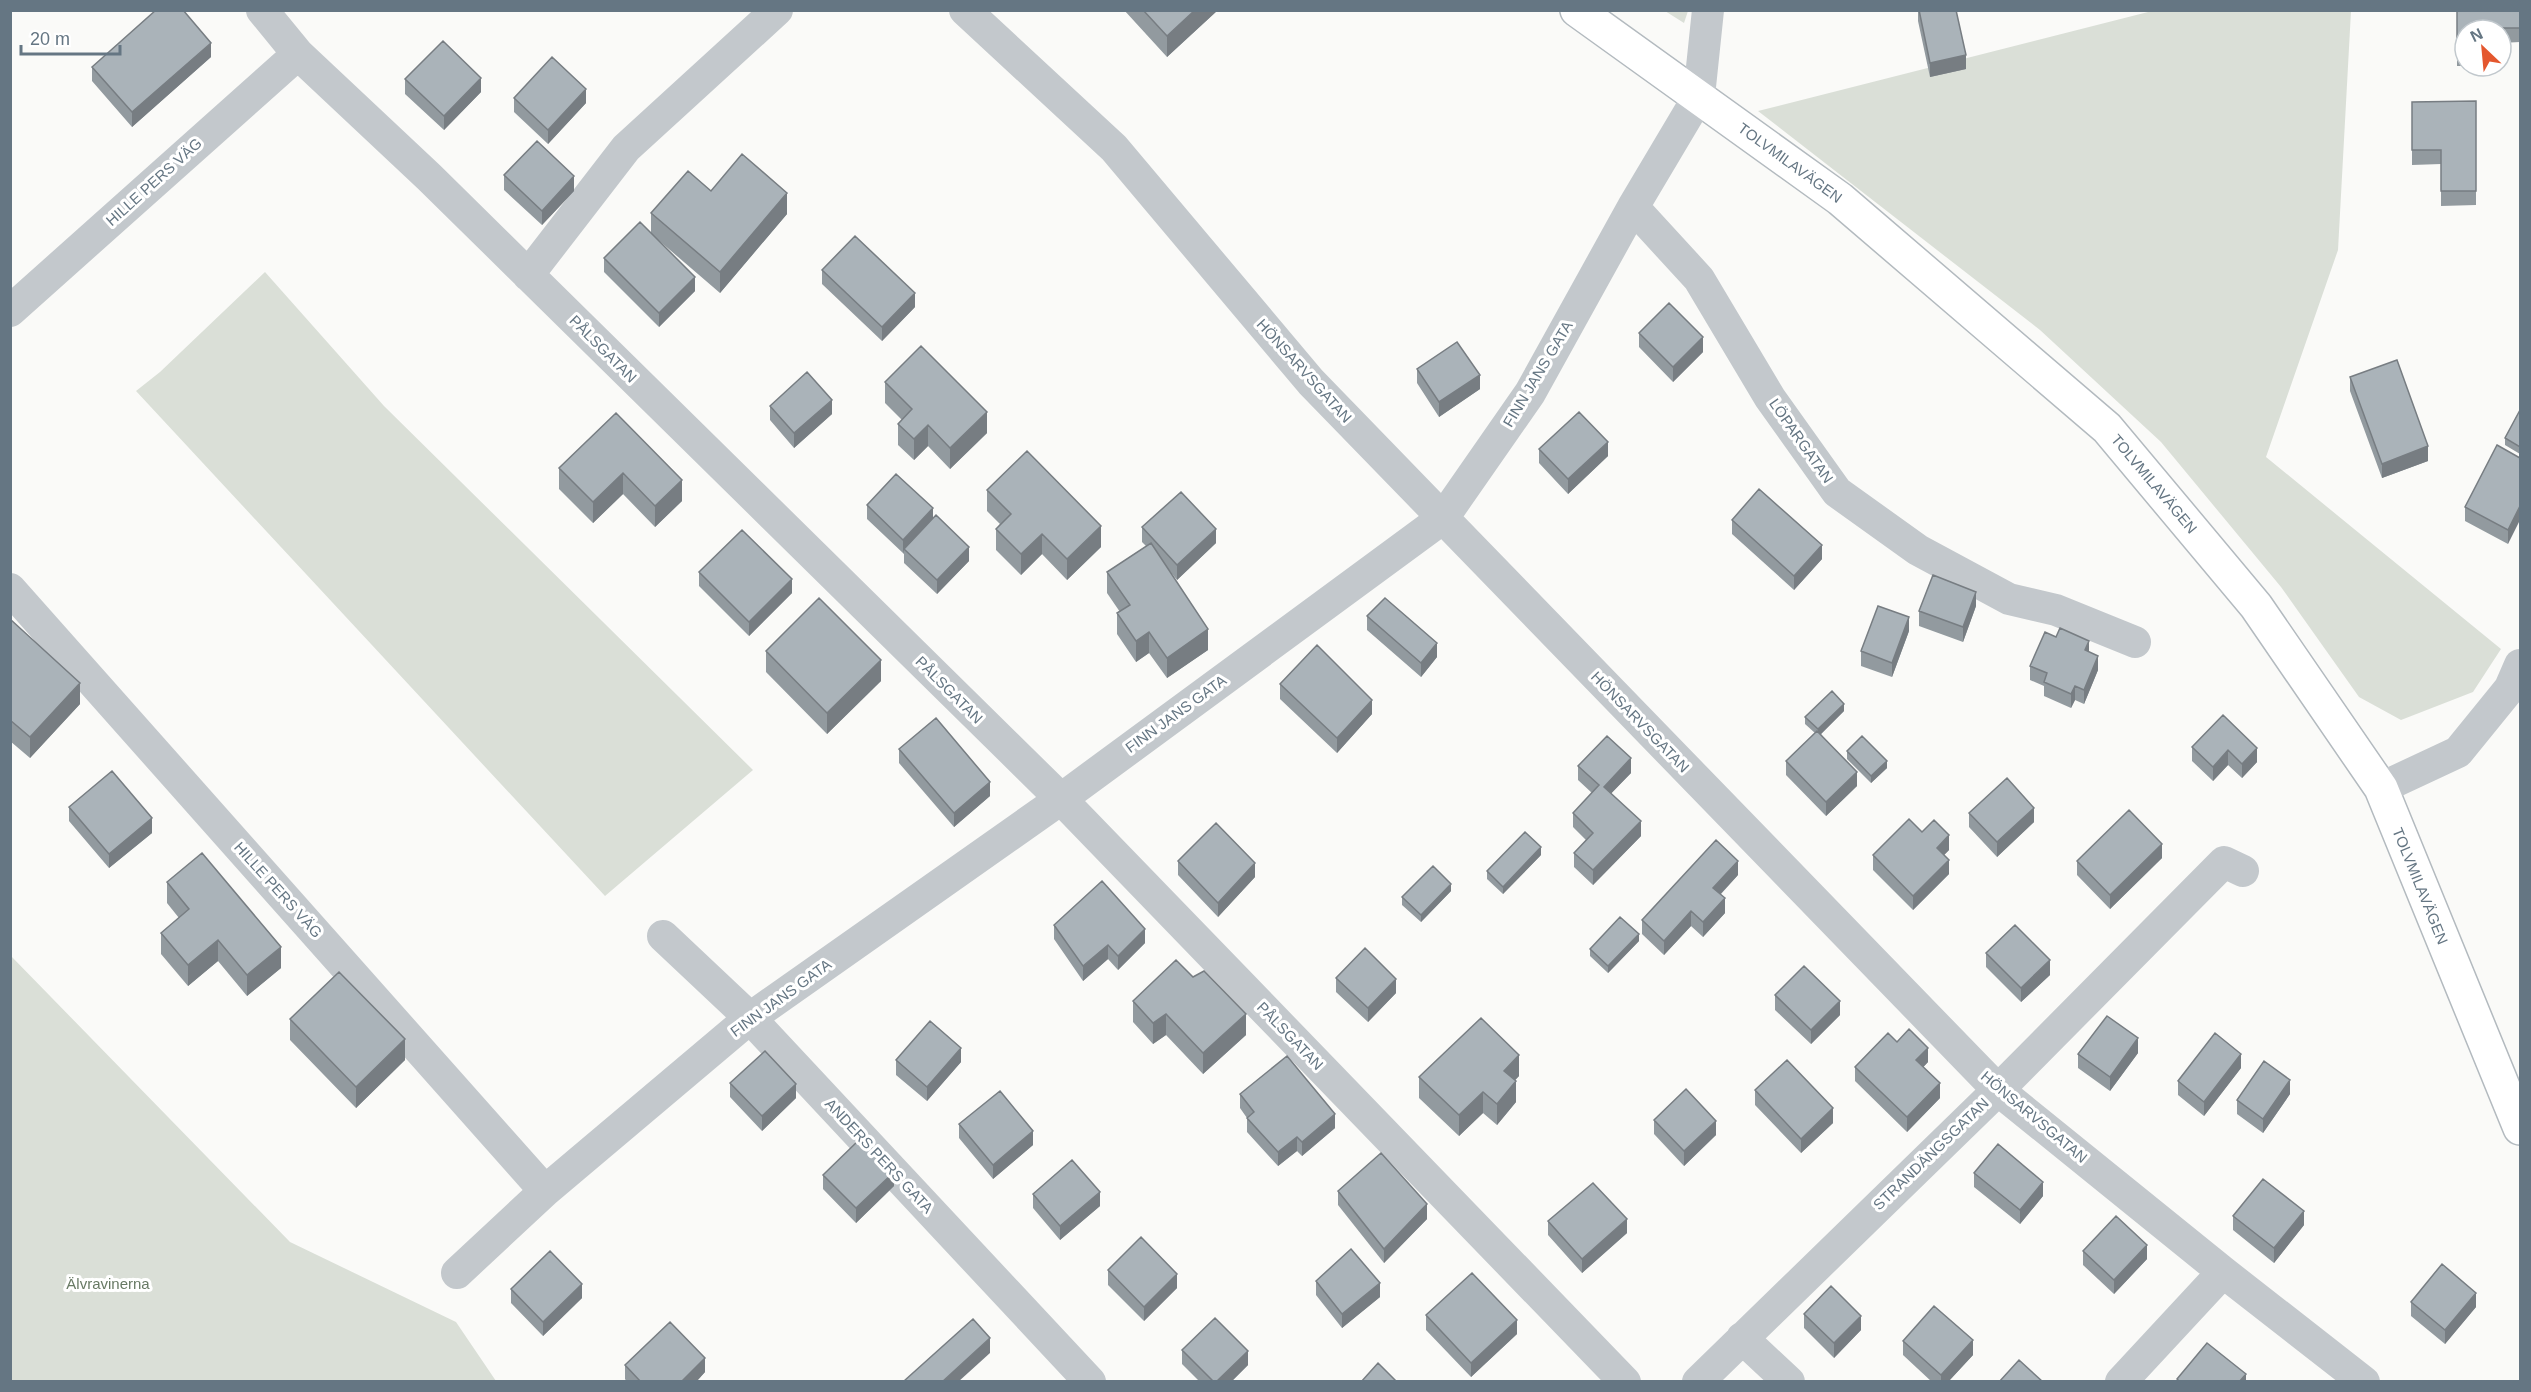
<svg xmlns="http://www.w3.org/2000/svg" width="2531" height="1392" font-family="Arial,sans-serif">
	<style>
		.green { fill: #dadfd7 }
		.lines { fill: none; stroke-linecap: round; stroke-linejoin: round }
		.secondary-casing { stroke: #b3babf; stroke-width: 36 }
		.street { stroke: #c3c8cc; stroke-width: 32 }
		.secondary { stroke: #fff; stroke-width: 33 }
		.wall { fill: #929a9f }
		.shaded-wall { fill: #777d82 }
		.building { fill: #aab3b9; stroke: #777d82; stroke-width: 1.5 }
		.labels { text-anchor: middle; stroke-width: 6; stroke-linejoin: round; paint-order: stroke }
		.street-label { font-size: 15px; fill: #657683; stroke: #fff }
		.park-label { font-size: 15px; fill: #687a64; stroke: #fff }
	</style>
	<rect width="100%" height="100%" fill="#fafaf8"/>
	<path class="green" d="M1665 11H1688L1684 23Z
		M2152 11H2351L2338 250 2266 457 2501 649 2473 692 2401 720 2359 697 2281 587 2161 442 2040 330 1758 111Z
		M265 272 384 406 753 770 605 896 136 391 160 372Z
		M11 956 290 1242 456 1322 496 1381H11Z"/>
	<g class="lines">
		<g class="secondary-casing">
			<path id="secondary" d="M1577 10 1840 199 2107 428 2256 606 2381 788 2520 1128"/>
		</g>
		<path class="street" d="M262 10 298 54 429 177 1061 799 1625 1382
			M965 10 1114 148 1311 382 1998 1090 2223 1272 2364 1382
			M1633 207 1699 279 1770 398 1837 492 1918 550 2009 599 2056 610 2135 642
			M528 275 626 148 777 10
			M10 311 298 54
			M10 589 545 1191
			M2381 788 2458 752 2510 688 2520 665
			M663 936 750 1018 1090 1382
			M457 1273 545 1191 750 1018 1061 799 1443 518 1530 393 1633 207 1699 96 1708 10
			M1742 1338 1789 1382
			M1698 1382 1998 1090 2224 862 2243 871
			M2121 1382 2223 1272"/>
		<use href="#secondary" class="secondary"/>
	</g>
	<path class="wall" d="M1124 10H1218L1167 57Z
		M1918 10H1956L1966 69 1930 77 1918 21Z
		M2457 10H2520V42L2501 43V30H2465V66H2457Z
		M211 57 132 127 92 81V67Z
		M405 79 481 92 444 130 405 94Z
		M514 98 586 103 548 144 514 112Z
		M2476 101V205L2441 206V164L2412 165V102Z
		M504 175 574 191 542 225 504 190Z
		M711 191 787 214 720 293 656 238 695 291 659 327 604 272V258L651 233V213Z
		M822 270 915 307 882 341 822 284Z
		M1639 333 1703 352 1673 382 1639 347Z
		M1417 369 1480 389 1439 417 1417 383Z
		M2350 377 2428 461 2382 478 2350 391Z
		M885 382 987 433 950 469 928 446 914 460 898 445V424L902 420 885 403Z
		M770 406 832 414 794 448 770 420Z
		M2520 410V454L2505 445V438Z
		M616 413 682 501 655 527 623 494 593 523 559 489V468Z
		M1539 449 1608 456 1568 494 1539 463Z
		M2520 458 2508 544 2465 521V507Z
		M987 490 1101 547 1067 580 1042 554 1021 575 996 550V529L1000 524 987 511Z
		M867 505 933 518 969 561 937 594 904 563V554L867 519Z
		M1732 520 1822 559 1794 590 1732 534Z
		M1142 527 1216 543 1177 580 1169 570 1208 650 1167 678 1149 653 1136 662 1117 634V613L1120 612 1107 593V572L1146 546 1142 542Z
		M699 572 792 593 749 636 699 586Z
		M1976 606 1963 642 1919 626V611Z
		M1367 616 1437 657 1421 677 1367 630Z
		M10 619 80 704 30 758 10 741Z
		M1909 631 1892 677 1861 666V651Z
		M766 651 881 681 827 734 766 672Z
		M2089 652 2098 670 2084 704 2075 700 2071 708 2044 696V686L2030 680V666Z
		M1280 684 1372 714 1337 753 1280 699Z
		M1844 711 1821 734 1857 786 1826 816 1786 775V761L1815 733 1805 724V717Z
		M2223 715 2257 762 2242 778 2228 765 2213 781 2192 761V747Z
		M899 749 990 796 954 827 899 763Z
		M1847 751 1887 768 1871 783 1847 759Z
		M1578 766 1631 773 1611 793 1641 836 1593 885 1574 867V853L1586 840 1573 827V813L1592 793 1578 780Z
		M69 807 152 833 109 868 69 821Z
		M1969 813 2034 822 1997 857 1969 827Z
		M1922 832 1949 850 1944 855 1949 874 1913 910 1873 870V855Z
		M1541 855 1503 894 1487 879V871Z
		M2162 858 2110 909 2077 875V861Z
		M1178 861 1255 877 1218 917 1178 875Z
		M1738 875 1721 894 1725 913 1703 937 1691 926 1664 955 1642 934V920Z
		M167 882 281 968 247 996 218 961 188 986 161 954V933L179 918 167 903Z
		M1451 891 1421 922 1402 905V897Z
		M1054 925 1145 943 1118 970 1108 959 1083 981 1054 939Z
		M1639 941 1608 973 1590 956V949Z
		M1986 953 2050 975 2021 1002 1986 967Z
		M1336 978 1396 993 1368 1022 1336 992Z
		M1775 995 1840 1015 1811 1044 1775 1010Z
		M1133 1001 1246 1035 1203 1074 1166 1035 1153 1044 1133 1022Z
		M290 1019 405 1060 356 1108 290 1040Z
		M1897 1042 1928 1062 1923 1067 1940 1098 1907 1132 1855 1081V1067Z
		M2138 1053 2110 1091 2078 1068V1054Z
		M896 1060 961 1062 927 1101 896 1075Z
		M2241 1068 2204 1116 2178 1095V1081Z
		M1519 1076 1515 1080 1516 1102 1497 1125 1483 1113 1459 1136 1419 1098V1077Z
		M730 1083 796 1098 762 1131 730 1097Z
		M1755 1090 1833 1123 1801 1153 1755 1105Z
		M1240 1094 1335 1128 1302 1156 1297 1151 1278 1166 1247 1132V1118L1240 1108Z
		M2290 1094 2263 1133 2237 1114V1100Z
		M1654 1120 1716 1135 1684 1166 1654 1134Z
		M959 1124 1033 1145 993 1179 959 1138Z
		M1974 1173 2043 1196 2020 1224 1974 1187Z
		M823 1175 894 1186 856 1223 823 1189Z
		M1338 1191 1427 1219 1384 1263 1338 1205Z
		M1033 1194 1100 1206 1060 1240 1033 1208Z
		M2233 1216 2304 1225 2274 1263 2233 1230Z
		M1548 1221 1627 1233 1582 1273 1548 1235Z
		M2083 1251 2147 1259 2114 1294 2083 1265Z
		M1108 1270 1177 1288 1144 1321 1108 1285Z
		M1316 1281 1380 1297 1342 1328 1316 1295Z
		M511 1289 582 1298 543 1336 511 1303Z
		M2411 1302 2476 1307 2445 1344 2411 1316Z
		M1804 1314 1861 1330 1834 1358 1804 1328Z
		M1426 1315 1517 1334 1471 1377 1426 1330Z
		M1903 1341 1973 1355 1948 1382H1932L1903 1355Z
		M1182 1350 1248 1365 1231 1382H1200L1182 1364Z
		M625 1365 705 1372 696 1382H627L625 1379Z"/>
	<path class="shaded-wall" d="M1195 10H1218L1167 57V36Z
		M211 43V57L132 127V112Z
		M1966 55V69L1930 77V63Z
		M481 78V92L444 130V116Z
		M586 89V103L548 144V130Z
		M574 176V191L542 225V211Z
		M787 193V214L720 293V272Z
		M695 277V291L659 327V313Z
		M915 293V307L882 341V327Z
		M1703 337V352L1673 382V367Z
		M1480 375V389L1439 417V402Z
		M832 400V414L794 448V433Z
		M987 412V433L950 469V448Z
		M928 425V446L914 460V439Z
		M1608 442V456L1568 494V479Z
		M2428 446V461L2382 478V464Z
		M623 473V494L593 523V502Z
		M682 480V501L655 527V506Z
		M2520 506V520L2508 544V530Z
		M933 508V522L904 549 903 554V540Z
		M1101 526V547L1067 580V559Z
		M1216 529V543L1177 580V565Z
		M1042 534V554L1021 575V554Z
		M1822 545V559L1794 590V576Z
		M969 547V561L937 594V580Z
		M792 579V593L749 636V622Z
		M1976 592V606L1963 642V627Z
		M1909 617V631L1892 677V663Z
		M1208 629V650L1167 678V658Z
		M1149 632V653L1136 662V641Z
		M2089 641V655L2085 650Z
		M1437 643V657L1421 677V663Z
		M2098 656V670L2084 704V690Z
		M881 660V681L827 734V713Z
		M80 683V704L30 758V737Z
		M2075 686V700L2071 708V694Z
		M1372 700V714L1337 753V738Z
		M1844 704V711L1818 737V729Z
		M2257 748V762L2242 778V764Z
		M2228 750V765L2213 781V767Z
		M1631 758V773L1604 801V787Z
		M1887 761V768L1871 783V776Z
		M1857 772V786L1826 816V802Z
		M990 782V796L954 827V813Z
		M2034 808V822L1997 857V842Z
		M152 818V833L109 868V854Z
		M1641 821V836L1593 885V870Z
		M1949 835V850L1937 862V848Z
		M2162 844V858L2110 909V895Z
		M1541 847V855L1503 894V887Z
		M1949 860V874L1913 910V896Z
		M1738 861V875L1713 902V888Z
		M1255 863V877L1218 917V903Z
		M1451 884V891L1421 922V915Z
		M1725 898V913L1703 937V922Z
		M1691 911V926L1664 955V941Z
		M1145 929V943L1118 970V956Z
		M1639 934V941L1608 973V966Z
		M218 940V961L188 986V965Z
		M1108 945V959L1083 981V966Z
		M281 947V968L247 996V975Z
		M2050 960V975L2021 1002V988Z
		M1396 979V993L1368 1022V1008Z
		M1840 1001V1015L1811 1044V1030Z
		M1166 1014V1035L1153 1044V1023Z
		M1246 1014V1035L1203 1074V1053Z
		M2138 1038V1053L2110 1091V1077Z
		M405 1039V1060L356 1108V1087Z
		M961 1048V1062L927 1101V1087Z
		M1928 1048V1062L1916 1075V1060Z
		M2241 1054V1068L2204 1116V1102Z
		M1519 1055V1076L1504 1092V1071Z
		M2290 1080V1094L2263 1133V1119Z
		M1516 1081V1102L1497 1125V1104Z
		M1940 1083V1098L1907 1132V1117Z
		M796 1084V1098L762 1131V1116Z
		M1483 1092V1113L1459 1136V1115Z
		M1833 1108V1123L1801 1153V1139Z
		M1335 1114V1128L1302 1156V1142Z
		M1716 1121V1135L1684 1166V1151Z
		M1033 1131V1145L993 1179V1165Z
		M1297 1137V1151L1278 1166V1152Z
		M894 1172V1186L856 1223V1208Z
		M2043 1182V1196L2020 1224V1210Z
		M1100 1192V1206L1060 1240V1226Z
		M1427 1204V1219L1384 1263V1249Z
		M2304 1211V1225L2274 1263V1248Z
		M1627 1219V1233L1582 1273V1259Z
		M2147 1245V1259L2114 1294V1280Z
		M1177 1274V1288L1144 1321V1307Z
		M1380 1283V1297L1342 1328V1314Z
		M582 1284V1298L543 1336V1322Z
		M2476 1293V1307L2445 1344V1330Z
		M1861 1316V1330L1834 1358V1343Z
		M1517 1320V1334L1471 1377V1363Z
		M990 1338V1353L958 1382H942Z
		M1973 1340V1355L1948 1382H1941V1375Z
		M1248 1351V1365L1231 1382H1216Z
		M705 1358V1372L696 1382H681Z
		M2246 1374V1382H2239Z"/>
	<path class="building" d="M156 10H183L211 43 132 112 92 67Z
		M1143 10H1195L1167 36Z
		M1919 10H1956L1966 55 1930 63Z
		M2457 10H2520V28H2484V30H2465V51H2457Z
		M443 41 481 78 444 116 405 79Z
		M552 57 586 89 548 130 514 98Z
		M2476 101V191H2441V150H2412V102Z
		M537 141 574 176 542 211 504 175Z
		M742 154 787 193 720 272 651 213 688 171 711 191Z
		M640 222 695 277 659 313 604 258Z
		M855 236 915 293 882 327 822 270Z
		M1669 303 1703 337 1673 367 1639 333Z
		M1457 342 1480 375 1439 402 1417 369Z
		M921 346 987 412 950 448 928 425 914 439 898 424 912 409 885 382Z
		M2397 360 2428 446 2382 464 2350 377Z
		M807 372 832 400 794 433 770 406Z
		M2520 410V447L2505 438Z
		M1579 412 1608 442 1568 479 1539 449Z
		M616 413 682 480 655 506 623 473 593 502 559 468Z
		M2497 445 2520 458V506L2508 530 2465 507Z
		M1027 451 1101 526 1067 559 1042 534 1021 554 996 529 1011 514 987 490Z
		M896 474 933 508 903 540 867 505Z
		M1759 489 1822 545 1794 576 1732 520Z
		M1181 492 1216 529 1177 565 1142 527Z
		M936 515 969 547 937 580 904 549Z
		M742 530 792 579 749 622 699 572Z
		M1151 543 1208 629 1167 658 1149 632 1136 641 1117 613 1130 605 1107 572Z
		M1933 575 1976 592 1963 627 1919 611Z
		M819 598 881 660 827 713 766 651Z
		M1385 598 1437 643 1421 663 1367 616Z
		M1878 606 1909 617 1892 663 1861 651Z
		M10 619 80 683 30 737 10 720Z
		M2060 628 2089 641 2085 650 2098 656 2084 690 2075 686 2071 694 2044 682 2047 673 2030 666 2045 632 2056 637Z
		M1317 645 1372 700 1337 738 1280 684Z
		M1832 691 1844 704 1818 729 1805 717Z
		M2223 715 2257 748 2242 764 2228 750 2213 767 2192 747Z
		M936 718 990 782 954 813 899 749Z
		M1817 731 1857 772 1826 802 1786 761Z
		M1607 736 1631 758 1604 787 1641 821 1593 870 1574 853 1593 833 1573 813 1599 785 1578 766Z
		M1862 736 1887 761 1871 776 1847 751Z
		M112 771 152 818 109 854 69 807Z
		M2007 778 2034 808 1997 842 1969 813Z
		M2129 810 2162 844 2110 895 2077 861Z
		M1909 819 1922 832 1934 820 1949 835 1937 848 1949 860 1913 896 1873 855Z
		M1216 823 1255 863 1218 903 1178 861Z
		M1525 832 1541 847 1503 887 1487 871Z
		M1716 840 1738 861 1713 888 1725 898 1703 922 1691 911 1664 941 1642 920Z
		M202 853 281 947 247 975 218 940 188 965 161 933 189 909 167 882Z
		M1433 866 1451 884 1421 915 1402 897Z
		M1102 881 1145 929 1118 956 1108 945 1083 966 1054 925Z
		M1620 917 1639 934 1608 966 1590 949Z
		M2015 925 2050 960 2021 988 1986 953Z
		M1365 948 1396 979 1368 1008 1336 978Z
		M1176 960 1193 977 1204 971 1246 1014 1203 1053 1166 1014 1153 1023 1133 1001Z
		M1804 966 1840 1001 1811 1030 1775 995Z
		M339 972 405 1039 356 1087 290 1019Z
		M2107 1016 2138 1038 2110 1077 2078 1054Z
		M1481 1018 1519 1055 1504 1071 1516 1081 1497 1104 1483 1092 1459 1115 1419 1077Z
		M930 1021 961 1048 927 1087 896 1060Z
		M1909 1029 1928 1048 1916 1060 1940 1083 1907 1117 1855 1067 1888 1033 1897 1042Z
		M2215 1033 2241 1054 2204 1102 2178 1081Z
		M765 1051 796 1084 762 1116 730 1083Z
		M1287 1056 1335 1114 1302 1142 1297 1137 1278 1152 1247 1118 1254 1112 1240 1094Z
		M1787 1060 1833 1108 1801 1139 1755 1090Z
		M2264 1061 2290 1080 2263 1119 2237 1100Z
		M1686 1089 1716 1121 1684 1151 1654 1120Z
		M1000 1091 1033 1131 993 1165 959 1124Z
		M861 1138 894 1172 856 1208 823 1175Z
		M1998 1144 2043 1182 2020 1210 1974 1173Z
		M1381 1153 1427 1204 1384 1249 1338 1191Z
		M1072 1160 1100 1192 1060 1226 1033 1194Z
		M2263 1179 2304 1211 2274 1248 2233 1216Z
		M1593 1183 1627 1219 1582 1259 1548 1221Z
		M2116 1216 2147 1245 2114 1280 2083 1251Z
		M1141 1237 1177 1274 1144 1307 1108 1270Z
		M1351 1249 1380 1283 1342 1314 1316 1281Z
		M550 1251 582 1284 543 1322 511 1289Z
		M2442 1264 2476 1293 2445 1330 2411 1302Z
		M1472 1273 1517 1320 1471 1363 1426 1315Z
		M1831 1286 1861 1316 1834 1343 1804 1314Z
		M1934 1306 1973 1340 1941 1375 1903 1341Z
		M1215 1318 1248 1351 1216 1382H1214L1182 1350Z
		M973 1319 990 1338 942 1382H905L904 1381Z
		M670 1322 705 1358 681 1382H641L625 1365Z
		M2207 1343 2246 1374 2239 1382H2180L2177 1379Z
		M2019 1360 2043 1382H1999Z
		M1378 1363 1397 1382H1361Z"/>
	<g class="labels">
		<g class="street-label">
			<text transform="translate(1790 163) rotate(36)" y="5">TOLVMILAVÄGEN</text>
			<text transform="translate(154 182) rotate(-42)" y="5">HILLE PERS VÄG</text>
			<text transform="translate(603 349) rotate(45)" y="5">PÅLSGATAN</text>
			<text transform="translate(1304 371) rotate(48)" y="5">HÖNSARVSGATAN</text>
			<text transform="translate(1538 374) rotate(-59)" y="5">FINN JANS GATA</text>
			<text transform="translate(1801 441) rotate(55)" y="5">LÖPARGATAN</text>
			<text transform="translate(2154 484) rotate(50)" y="5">TOLVMILAVÄGEN</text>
			<text transform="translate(949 690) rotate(45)" y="5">PÅLSGATAN</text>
			<text transform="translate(1176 714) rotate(-36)" y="5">FINN JANS GATA</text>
			<text transform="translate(1640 722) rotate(46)" y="5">HÖNSARVSGATAN</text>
			<text transform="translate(2420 886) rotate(68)" y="5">TOLVMILAVÄGEN</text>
			<text transform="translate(278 890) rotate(48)" y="5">HILLE PERS VÄG</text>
			<text transform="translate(781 998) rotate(-36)" y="5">FINN JANS GATA</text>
			<text transform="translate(1290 1036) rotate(46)" y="5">PÅLSGATAN</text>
			<text transform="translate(2034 1117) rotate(40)" y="5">HÖNSARVSGATAN</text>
			<text transform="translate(1931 1154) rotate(-44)" y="5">STRANDÄNGSGATAN</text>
			<text transform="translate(879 1156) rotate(47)" y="5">ANDERS PERS GATA</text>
		</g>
		<g class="park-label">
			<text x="108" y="1289">Älvravinerna</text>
		</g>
	</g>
	<rect width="2531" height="1392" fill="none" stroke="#657683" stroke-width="24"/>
	<g transform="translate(2483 48) rotate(334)"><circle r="28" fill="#ffffff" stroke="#c1c8cd" stroke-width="1.5"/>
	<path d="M0-4.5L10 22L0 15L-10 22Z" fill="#e4572e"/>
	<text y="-9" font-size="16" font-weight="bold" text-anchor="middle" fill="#657683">N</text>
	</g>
	<path d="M21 45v9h99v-9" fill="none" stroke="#657683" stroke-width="3"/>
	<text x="30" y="45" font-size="18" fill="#657683" stroke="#ffffff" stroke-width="4.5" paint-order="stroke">20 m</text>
</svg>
